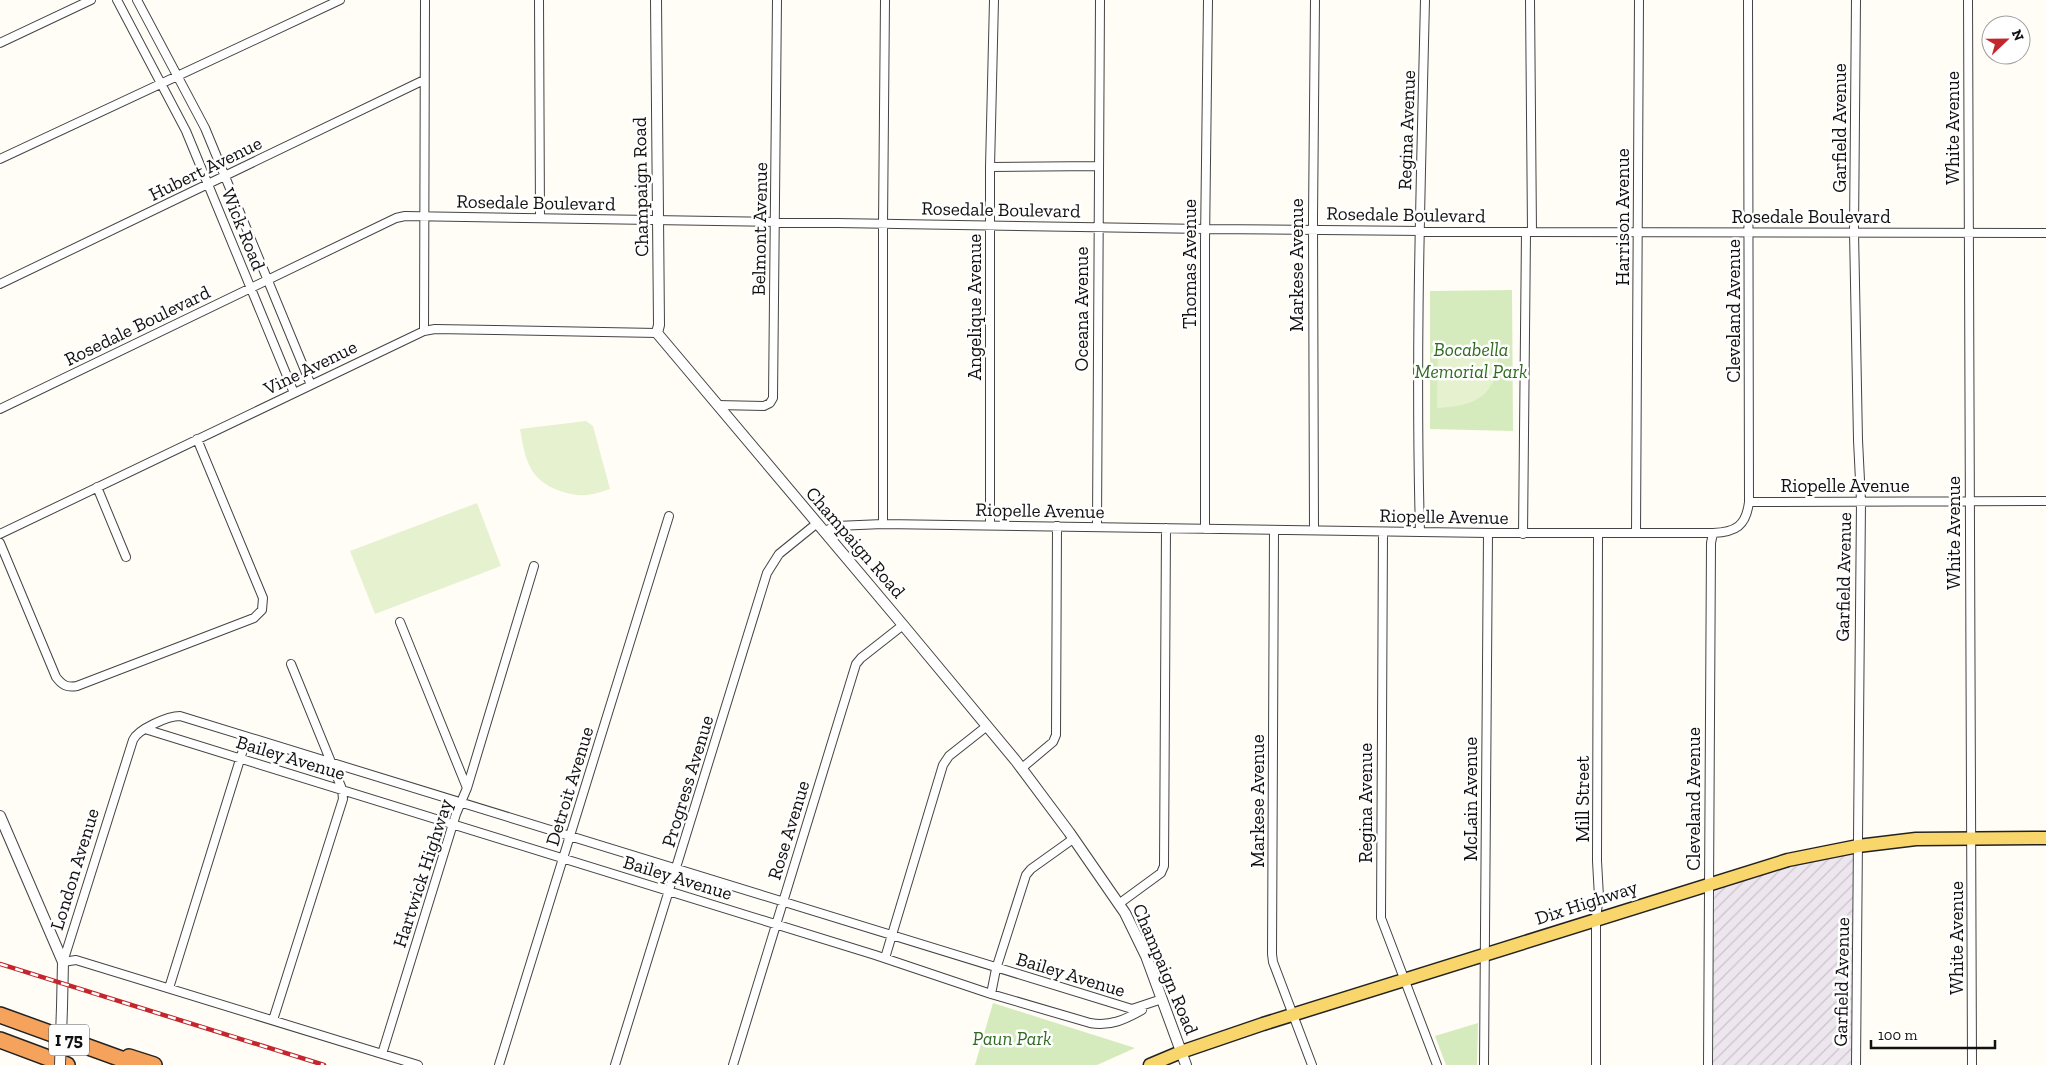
<svg xmlns="http://www.w3.org/2000/svg" width="2046" height="1065" font-family="'Zilla Slab',serif">
	<style>
		.industrial { fill: url(#industrial-furrows) }
		.park { fill: #d5ebbd }
		.pitch { fill: #e6f2cf }
		.lines { fill: none; stroke-linecap: round; stroke-linejoin: round }
		.minor-casing { stroke: #444; stroke-width: 10 }
		.tertiary-casing { stroke: #444; stroke-width: 12 }
		.primary-casing { stroke: #222; stroke-width: 15 }
		.motorway-casing { stroke: #222; stroke-width: 18 }
		.minor { stroke: #fff; stroke-width: 8 }
		.tertiary { stroke: #fff; stroke-width: 10 }
		.primary { stroke: #f9d66b; stroke-width: 12 }
		.motorway { stroke: #f5a25d; stroke-width: 15 }
		.rail-casing { stroke: #c4262e; stroke-width: 4.5 }
		.rail { stroke: #fff; stroke-width: 2.5; stroke-dasharray: 8; stroke-linecap: butt }
		.tertiary-bridge-casing { stroke: #444; stroke-width: 12; stroke-linecap: butt }
		.tertiary-bridge { stroke: #fff; stroke-width: 10 }
		.labels { text-anchor: middle; stroke-width: 5; stroke-linejoin: round; paint-order: stroke }
		.shield { fill: #fff; stroke: #585858; stroke-width: 1 }
		.shield-label { font-size: 18px; font-weight: bold; fill: #111 }
		.street-label { font-size: 19px; fill: #111; stroke: #fff }
		.park-label { font-size: 19px; font-style: italic; fill: #2f6b1f; stroke: #fff }
	</style>
	<defs>
		<pattern id="industrial-furrows" width="10" height="10" patternUnits="userSpaceOnUse" patternTransform="scale(1.25)"><rect width="10" height="10" fill="#eee6ef"/><path d="M-1 1l2-2M0 10L10 0M9 11l2-2" fill="none" stroke="#cbc4cc"/></pattern>
	</defs>
	<rect width="100%" height="100%" fill="#fffdf5"/>
	<path class="industrial" d="M1858 846 1856 1065H1709V883Z"/>
	<path class="park" d="M1512 290 1513 431 1430 429V291Z
		M993 1003 1135 1048 1097 1065H975Z
		M1478 1023 1477 1065H1446L1435 1036Z"/>
	<path class="pitch" d="M1438 348H1498C1499 394 1479 406 1437 408Z
		M586 421 593 426 610 489C603 491 595 494 587 495 578 496 569 494 560 491 529 480 525 459 520 429Z
		M477 503 501 566 375 614 350 551Z"/>
	<g class="lines">
		<g class="minor-casing">
			<path id="minor" d="M117 0 186 131 294 393
				M137 0 205 128 311 385
				M539 0 540 218
				M1530 0 1532 232
				M1856 0 1854 231 1858 440 1861 501 1856 1065
				M1968 0 1972 1065
				M0 43 91 0
				M0 159 340 0
				M990 167 1098 166
				M0 284 424 80
				M424 331 425 0
				M717 405 764 406 770 403 773 398 777 0
				M0 409 396 218 405 216 1205 229 1532 232 2046 233
				M97 487 126 557
				M1749 502 2046 501
				M883 524V224L885 0
				M990 525V167L994 0
				M1097 527 1100 0
				M1205 529V242L1208 0
				M1274 530 1272 954 1273 962 1312 1065
				M1314 530 1313 218 1315 0
				M825 531 836 526 883 524 1488 533H1713C1736 532 1746 526 1749 502L1748 0
				M1383 532 1381 918 1437 1065
				M1420 532C1415 354 1421 177 1425 0
				M1636 533 1639 0
				M0 534 424 331 435 329 657 333
				M1523 534 1526 232
				M0 543 56 677C62 685 67 688 77 686L254 618 262 610 263 598 197 439
				M145 729 875 955 991 994 1090 1023C1110 1027 1126 1019 1142 1010
				M1022 768 1053 742 1056 735 1057 526
				M467 788 534 566
				M1120 903 1161 873 1164 866 1166 528
				M885 958 943 765 949 756 987 726
				M169 988 247 737
				M991 994 996 969 1026 875 1031 869 1073 839
				M273 1020 343 799 342 789 291 664
				M382 1054 456 814 467 788 400 622
				M418 1065 76 960 63 962 133 740C138 729 168 716 180 716L1132 1009 1162 999
				M499 1065 669 516
				M615 1065 767 573 779 554 816 524
				M733 1065 856 664 861 658 903 625
				M1484 1065 1488 533
				M1596 1065V918L1599 897 1597 861 1598 533
				M1708 1065 1711 543 1713 533"/>
		</g>
		<g class="tertiary-casing">
			<path id="tertiary" d="M656 0 659 325 657 333 903 625 1016 761 1069 832 1125 913 1146 956 1186 1065
				M0 816 63 962 62 1007"/>
		</g>
		<g class="primary-casing">
			<path id="primary" d="M1150 1065 1181 1052 1263 1024 1788 860 1858 846 1916 839 2046 838"/>
		</g>
		<g class="motorway-casing">
			<path id="motorway" d="M0 1015 138 1065
				M0 1040 67 1065
				M129 1057 154 1065"/>
		</g>
		<use href="#minor" class="minor"/>
		<use href="#tertiary" class="tertiary"/>
		<use href="#primary" class="primary"/>
		<use href="#motorway" class="motorway"/>
		<g class="rail-casing">
			<path id="rail" d="M0 964 324 1065"/>
		</g>
		<use href="#rail" class="rail"/>
		<g class="tertiary-bridge-casing">
			<path id="tertiary-bridge" d="M60 1065 62 1007"/>
		</g>
		<use href="#tertiary-bridge" class="tertiary-bridge"/>
	</g>
	<g class="labels">
		<rect class="shield" x="49" y="1024.5" width="40" height="31" rx="4"/>
		<g class="shield-label">
			<text x="69" y="1046">I 75</text>
		</g>
		<g class="street-label">
			<text transform="translate(1839 128) rotate(-90)" y="7">Garfield Avenue</text>
			<text transform="translate(1952 128) rotate(-90)" y="7">White Avenue</text>
			<text transform="translate(1406 130) rotate(-88)" y="7">Regina Avenue</text>
			<text transform="translate(205 168) rotate(-26)" y="7">Hubert Avenue</text>
			<text transform="translate(640 187) rotate(-91)" y="7">Champaign Road</text>
			<text transform="translate(536 202) rotate(1)" y="7">Rosedale Boulevard</text>
			<text transform="translate(1001 209) rotate(1)" y="7">Rosedale Boulevard</text>
			<text transform="translate(1406 214) rotate(1)" y="7">Rosedale Boulevard</text>
			<text x="1811" y="223">Rosedale Boulevard</text>
			<text transform="translate(1622 217) rotate(-90)" y="7">Harrison Avenue</text>
			<text transform="translate(244 229) rotate(68)" y="7">Wick Road</text>
			<text transform="translate(759 229) rotate(-89)" y="7">Belmont Avenue</text>
			<text transform="translate(1189 264) rotate(-90)" y="7">Thomas Avenue</text>
			<text transform="translate(1296 265) rotate(-90)" y="7">Markese Avenue</text>
			<text transform="translate(974 307) rotate(-90)" y="7">Angelique Avenue</text>
			<text transform="translate(1081 309) rotate(-90)" y="7">Oceana Avenue</text>
			<text transform="translate(1733 311) rotate(-90)" y="7">Cleveland Avenue</text>
			<text transform="translate(137 325) rotate(-26)" y="7">Rosedale Boulevard</text>
			<text transform="translate(310 367) rotate(-26)" y="7">Vine Avenue</text>
			<text x="1845" y="492">Riopelle Avenue</text>
			<text transform="translate(1040 510) rotate(1)" y="7">Riopelle Avenue</text>
			<text transform="translate(1444 516) rotate(1)" y="7">Riopelle Avenue</text>
			<text transform="translate(1953 533) rotate(-90)" y="7">White Avenue</text>
			<text transform="translate(856 542) rotate(49)" y="7">Champaign Road</text>
			<text transform="translate(1843 577) rotate(-89)" y="7">Garfield Avenue</text>
			<text transform="translate(291 757) rotate(17)" y="7">Bailey Avenue</text>
			<text transform="translate(687 781) rotate(-73)" y="7">Progress Avenue</text>
			<text transform="translate(569 786) rotate(-73)" y="7">Detroit Avenue</text>
			<text transform="translate(1470 799) rotate(-90)" y="7">McLain Avenue</text>
			<text transform="translate(1582 799) rotate(-90)" y="7">Mill Street</text>
			<text transform="translate(1693 799) rotate(-90)" y="7">Cleveland Avenue</text>
			<text transform="translate(1257 801) rotate(-90)" y="7">Markese Avenue</text>
			<text transform="translate(1365 803) rotate(-90)" y="7">Regina Avenue</text>
			<text transform="translate(788 830) rotate(-73)" y="7">Rose Avenue</text>
			<text transform="translate(74 869) rotate(-73)" y="7">London Avenue</text>
			<text transform="translate(422 873) rotate(-72)" y="7">Hartwick Highway</text>
			<text transform="translate(678 877) rotate(17)" y="7">Bailey Avenue</text>
			<text transform="translate(1586 902) rotate(-18)" y="7">Dix Highway</text>
			<text transform="translate(1956 938) rotate(-90)" y="7">White Avenue</text>
			<text transform="translate(1166 969) rotate(67)" y="7">Champaign Road</text>
			<text transform="translate(1071 974) rotate(17)" y="7">Bailey Avenue</text>
			<text transform="translate(1841 982) rotate(-89)" y="7">Garfield Avenue</text>
		</g>
		<g class="park-label">
			<text x="1471" y="356">Bocabella<tspan x="1471" dy="22">Memorial Park</tspan></text>
			<text x="1012" y="1045">Paun Park</text>
		</g>
	</g>
	<g transform="translate(2006 40) rotate(68)"><circle r="24" fill="#ffffff" stroke="#a0a0a0"/>
	<path d="M0-4L9 19L0 12L-9 19Z" fill="#c4262e"/>
	<text y="-8" font-size="14" font-weight="bold" text-anchor="middle" fill="#111111">N</text>
	</g>
	<path d="M1871 1040v8h124v-8" fill="none" stroke="#111111" stroke-width="2.5"/>
	<text x="1878" y="1040" font-size="15" fill="#111111" stroke="#ffffff" stroke-width="4" paint-order="stroke">100 m</text>
</svg>
